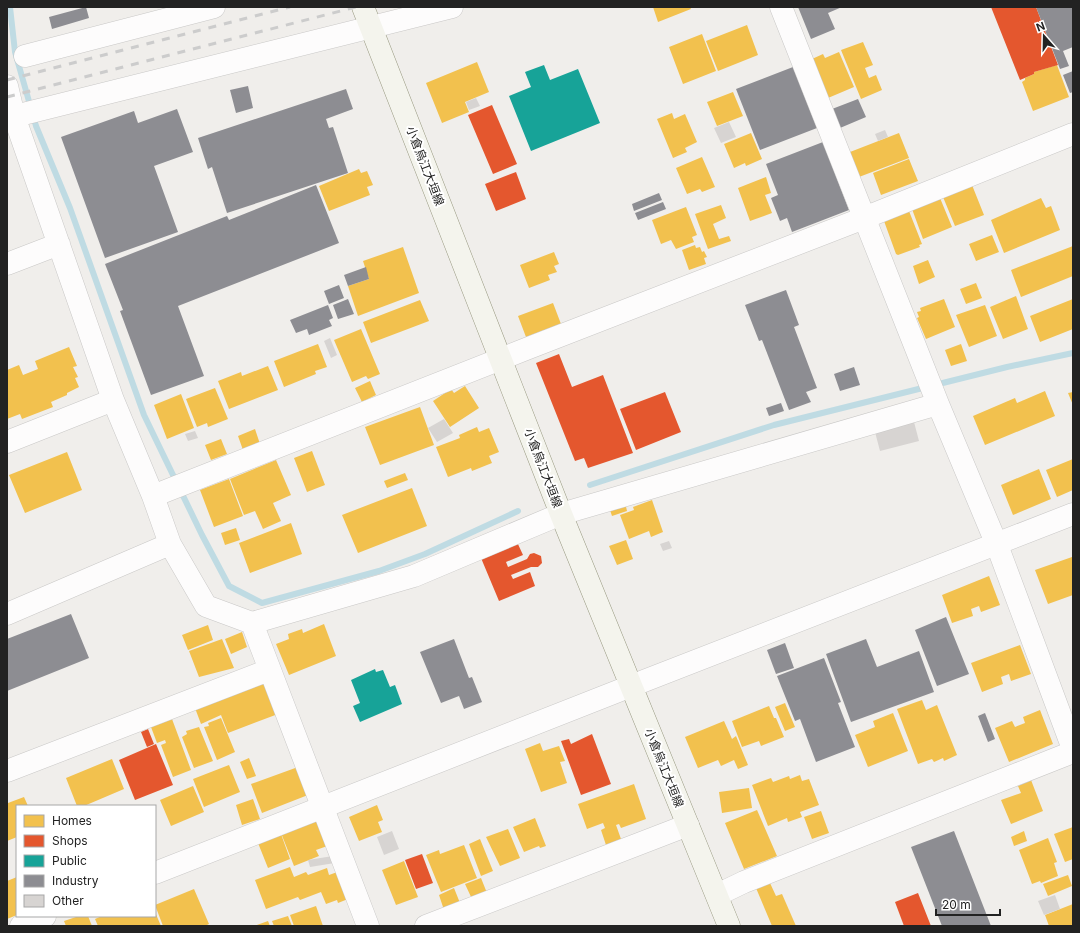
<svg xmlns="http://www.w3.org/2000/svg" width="1080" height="933" font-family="Inter,'Noto Sans JP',sans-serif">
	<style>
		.homes { fill: #f2c14e }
		.shops { fill: #e4572e }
		.public { fill: #17a398 }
		.industry { fill: #8d8d92 }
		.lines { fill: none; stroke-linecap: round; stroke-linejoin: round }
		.stream { stroke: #bfdbe3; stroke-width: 6 }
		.building { fill: #d7d4d2 }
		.minor-casing { stroke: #c9c8c7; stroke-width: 23 }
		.tertiary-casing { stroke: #c9c8c7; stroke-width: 23 }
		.secondary-casing { stroke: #999a82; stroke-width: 23 }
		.minor { stroke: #fdfcfc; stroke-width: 22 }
		.tertiary { stroke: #fdfcfc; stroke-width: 22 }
		.secondary { stroke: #f4f4ed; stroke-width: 22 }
		.rail { stroke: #ccc; stroke-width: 3; stroke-dasharray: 8 8; stroke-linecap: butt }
		.labels { text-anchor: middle; stroke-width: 4; stroke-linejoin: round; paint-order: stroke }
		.street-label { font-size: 12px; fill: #222; stroke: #fff }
	</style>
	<rect width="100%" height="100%" fill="#f0eeeb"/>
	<path class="homes" d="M653 7H690L691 9 658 22Z
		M747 25 758 55 718 71 706 41Z
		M702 34 716 71 683 84 669 47Z
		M863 42 873 65 865 68 869 78 876 75 882 90 861 99 841 50Z
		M839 52 854 87 828 98 812 59 823 54 825 58Z
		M477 62 489 92 465 102 469 112 442 123 426 83Z
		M1057 65 1069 97 1033 111 1022 82 1025 80V78L1034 74V72Z
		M733 92 743 116 717 126 707 102Z
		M672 113 674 119 685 114 697 142 685 148 687 152 673 158 657 119Z
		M751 133 762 159 746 166 745 163 734 168 724 144Z
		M899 133 909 158 859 177 850 152Z
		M702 157 715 187 702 192 700 189 687 194 676 168Z
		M909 159 918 181 881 195 873 173Z
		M359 169 361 173 367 171 373 185 367 187 370 195 329 211 319 186Z
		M766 177 771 193 765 195 772 213 750 221 738 188Z
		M972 185 984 215 955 226 943 197Z
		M940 198 952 227 923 239 912 209Z
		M1041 198 1046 208 1051 206 1060 230 1004 253 991 220Z
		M721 205 726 218 713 224 719 239 729 236 731 241 708 249 695 214Z
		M686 207 697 235 692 237 694 242 676 249 671 240 661 244 652 220Z
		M909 211 922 244 919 245 920 247 898 255 896 254 884 221Z
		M992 235 999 252 976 261 969 244Z
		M695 245 696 248 700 247 702 252 704 251 707 257 704 258 706 264 689 270 682 250Z
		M1073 246V276L1021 297 1011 270Z
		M403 247 419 293 358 316 348 286 369 279 363 261Z
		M554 252 559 264 554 266 557 272 548 275 550 280 529 288 520 265Z
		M928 260 935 277 919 284 913 266Z
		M976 283 982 298 966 304 960 289Z
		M1016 296 1028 329 1003 339 990 307Z
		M944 299 955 327 926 339 917 318 919 317 917 312 921 311 920 308Z
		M1073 299V329L1040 342 1030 316Z
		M420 300 429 321 371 343 363 322Z
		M553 303 561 324 526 337 518 316Z
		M985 305 997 336 969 347 956 315Z
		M361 329 380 374 368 379 366 376 352 382 334 340Z
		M318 344 327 367 315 371 316 374 284 387 274 361Z
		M961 344 967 361 951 366 945 350Z
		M69 347 77 366 73 367 78 377 75 378 79 387 67 393V395L51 402 53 407 22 419 20 414 7 419V370L19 365 23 375 38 369 35 361Z
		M268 366 278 390 229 409 218 381 241 372 242 376Z
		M370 381 376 395 362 402 355 388Z
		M465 386 479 408 450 427 433 401 451 389 454 393Z
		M215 388 228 419 208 427 207 423 197 427 186 399Z
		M1045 391 1055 416 985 445 973 416 1015 398 1017 403Z
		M1073 392V405L1068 393Z
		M181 394 194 428 167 439 154 405Z
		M420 407 434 445 380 465 365 427Z
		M477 427 479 432 489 428 499 452 489 456 492 463 472 471 471 468 448 477 436 447 460 438 459 435Z
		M255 429 260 444 243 450 238 436Z
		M221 439 227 454 211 460 205 445Z
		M312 451 325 485 307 492 294 458Z
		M67 452 82 490 25 513 9 475Z
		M1073 459V490L1057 497 1046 470Z
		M276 460 291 495 273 503 281 521 263 529 255 511 244 515 230 479Z
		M1039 469 1051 499 1013 515 1001 485Z
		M405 473 408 480 387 488 384 481Z
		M229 479 243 516 214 527 200 490Z
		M412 488 427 526 358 553 342 515Z
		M652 500 663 532 651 537 649 531 629 539 620 515 634 510 633 507Z
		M625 502 627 511 612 516 609 507Z
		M291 523 302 554 250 573 239 543Z
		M236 528 240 540 225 545 221 533Z
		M626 540 633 559 617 565 609 546Z
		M1072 557 1073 595 1048 604 1035 570Z
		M989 576 1000 605 981 612 979 606 971 609 973 616 952 623 942 595Z
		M324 624 336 656 289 675 276 644 289 639 288 634 302 629 303 633Z
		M208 625 213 640 188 650 182 635Z
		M242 632 247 647 231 654 225 639Z
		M222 639 234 668 199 677 189 651Z
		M1020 645 1031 674 1011 681 1009 674 1001 677 1003 684 982 692 971 663Z
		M265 682 278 714 228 733 221 715 201 724 195 708Z
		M922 700 926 710 937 705 957 755 944 761 943 758 934 762 932 759 918 764 897 709Z
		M785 703 795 727 785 731 775 707Z
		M769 706 774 718H776L784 737 761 746 759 741 742 747 732 721Z
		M1040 710 1053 744 1009 762 995 728 1012 721 1015 727 1025 723 1023 717Z
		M893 713 908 751 868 767 855 735 875 727 873 721Z
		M221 718 235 752 217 760 204 727 209 726 208 723Z
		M172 719 191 770 173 777 161 745 166 743 165 740 157 743 151 727Z
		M724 721 732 739 736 736 748 765 738 769 734 760 721 766 718 760 698 768 685 737Z
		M199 727 213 761 194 768 182 737 187 734 186 731Z
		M540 743 543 751 559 746 565 761 560 762 567 783 541 792 525 749Z
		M249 758 256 776 247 779 240 762Z
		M112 759 124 789 84 806H77L66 778Z
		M229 765 240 792 204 807 193 779Z
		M298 767 308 795 262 813 251 784Z
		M800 775 802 781 809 779 819 805 800 812 802 817 788 822 787 818 768 826 752 785 771 778 773 782 789 776 790 779Z
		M1031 780 1043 811 1011 824 1001 800 1021 793 1018 786Z
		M634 784 646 819 621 828 619 824 616 825 621 839 606 845 601 830 605 828 603 823 587 829 578 804Z
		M193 786 204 812 171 826 160 800Z
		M749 788 752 808 722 813 719 792Z
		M24 797 28 806H17V837L7 841V800L8 803Z
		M253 799 260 819 242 825 236 805Z
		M377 805 383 820 378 822 382 832 359 841 349 817Z
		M757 810 777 856 744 869 725 823Z
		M821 811 829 833 812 839 804 817Z
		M322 817 333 844 316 850 319 856 294 866 281 833Z
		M535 818 546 846 540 848 539 846 524 852 513 827Z
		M1073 827V859L1065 862 1054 834Z
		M508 829 520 858 500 866 486 837Z
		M1024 831 1027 841 1014 846 1011 837Z
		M281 834 290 859 268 868 258 843Z
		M1048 838 1057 862 1054 863 1058 876 1041 883 1040 881 1032 884 1019 850Z
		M480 839 493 871 481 876 469 844Z
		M464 845 477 878 441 892 426 855 439 850 440 854Z
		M404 861 418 897 396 905 382 870Z
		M290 867 294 877 306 872 308 875 327 868 329 875 343 870 353 897 338 903 337 900 326 904 321 892 300 900 298 897 266 909 255 880Z
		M1068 875 1072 886 1048 896 1043 884Z
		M17 877V915L7 919V881Z
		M481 878 487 893 472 899 465 884Z
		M770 883 776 896 782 894 796 926H772L756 888Z
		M454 888 460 903 444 910 439 895Z
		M194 889 209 924 205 926H163L155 905Z
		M1073 904V926H1049L1045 915Z
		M316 906 323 926H294L290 915Z
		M155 912 161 926H98L95 919 102 916H155Z
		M79 916H88L92 926H66L64 921Z
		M288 916 292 926H274L272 921Z
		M268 921 270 926H254Z"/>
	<path class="shops" d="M991 7H1036L1058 65 1034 72V74L1020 80Z
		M492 105 517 164 493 174 468 115Z
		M516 172 526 199 496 211 485 184Z
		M559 354 572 387 603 375 633 453 588 468 584 458 575 461 536 363Z
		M665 392 681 432 636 450 620 409Z
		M517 542 523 555 506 562 508 567 527 559 530 554 534 553 541 556 542 563 538 567H531L511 575 513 579 530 572 535 586 499 601 481 558Z
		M148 729 154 744 147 747 141 732Z
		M592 734 611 784 581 795 561 741 569 739 571 744Z
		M156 744 173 785 135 800 119 760Z
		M422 854 433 883 416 889 405 860Z
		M918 893 931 926H904L895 902Z"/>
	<path class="public" d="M544 65 550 80 578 69 600 123 531 151 509 96 531 87 525 72Z
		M375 669 376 672 383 670 390 687 395 685 402 704 360 722 353 706 360 703 351 680Z"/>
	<path class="industry" d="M86 7 89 18 52 29 49 17Z
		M798 7H842L828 13 835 29 811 39Z
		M1036 7H1073V47L1063 51 1069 66 1060 69Z
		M793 67 817 128 760 150 736 89Z
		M1073 71V92L1070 93 1063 75Z
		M248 86 253 108 236 113 230 90Z
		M346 89 353 109 326 119 329 128 333 127 348 173 227 213 212 167 208 169 198 138Z
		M858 99 866 117 840 128 832 109Z
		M177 109 193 152 154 166 178 232 105 258 61 137 134 111 138 123Z
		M823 142 849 210 792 232 787 218 780 221 771 198 778 195 766 164Z
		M316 185 339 243 178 306 204 376 151 395 120 311 123 310 105 264 227 216 229 220Z
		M659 193 662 200 634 211 632 204Z
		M663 202 666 209 638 220 635 213Z
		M366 267 369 279 348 286 344 275Z
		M339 285 344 298 329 304 324 291Z
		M786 290 799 325 794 327 817 388 806 392 811 402 789 410 762 340 759 341 745 305Z
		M348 299 354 314 338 319 333 305Z
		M328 305 333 318 329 320 332 326 309 335 307 329 296 333 290 320Z
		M854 367 860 385 840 391 834 374Z
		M781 403 784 411 769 416 766 408Z
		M71 614 89 658 7 691V639Z
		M946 617 969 674 937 686 915 630Z
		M454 639 469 678 472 677 482 702 464 709 459 696 441 703 420 652Z
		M866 639 877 667 919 651 934 692 851 722 826 654Z
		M785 643 794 668 776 674 767 650Z
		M824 658 841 702 838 703 855 747 816 762 800 719 795 721 777 676Z
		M985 713 995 739 988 742 978 716Z
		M954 831 991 926H942L911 847Z"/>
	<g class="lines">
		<path class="stream" d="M10 7 15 52 36 126 70 208 144 415 202 535 229 586 262 603 379 571 425 554 518 511
			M590 485 774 425 1007 367 1073 353"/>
	</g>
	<path class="building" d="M476 98 480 106 469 110 466 102Z
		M729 122 736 137 721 143 714 128Z
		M885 130 888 137 878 141 875 134Z
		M330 338 337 355 331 358 324 341Z
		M444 419 453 433 437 442 428 428Z
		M914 422 919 441 880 451 875 432Z
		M195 431 198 438 188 441 185 434Z
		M669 541 672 548 663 551 660 544Z
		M392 831 399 849 384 855 377 837Z
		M339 855 341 862 310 867 308 860Z
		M1055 895 1060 909 1044 915 1038 901Z"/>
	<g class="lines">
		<g class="minor-casing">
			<path id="minor" d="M781 7 938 404 997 545 1073 749
				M25 56 214 7
				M7 86 14 116 113 400 153 496 170 544 206 606 252 623 414 576 561 514 938 404
				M7 118 452 7
				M7 264 59 244
				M7 442 113 400
				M153 496 526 349 864 218 1073 134
				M7 614 170 544
				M252 623 368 926
				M7 771 269 670
				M155 873 631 686
				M717 895 744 882 1073 752
				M21 926 45 916
				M426 926 688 825"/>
		</g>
		<g class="tertiary-casing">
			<path id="tertiary" d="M631 686 1073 514"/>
		</g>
		<g class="secondary-casing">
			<path id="secondary" d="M363 7 561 514 729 926"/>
		</g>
		<use href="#minor" class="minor"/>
		<use href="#tertiary" class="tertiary"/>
		<use href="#secondary" class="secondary"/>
		<path class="rail" d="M7 80 290 7
			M7 97 356 7"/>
	</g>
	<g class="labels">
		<g class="street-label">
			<text transform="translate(425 166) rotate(69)" y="4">小倉烏江大垣線</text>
			<text transform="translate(543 468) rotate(69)" y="4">小倉烏江大垣線</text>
			<text transform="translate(664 768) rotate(68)" y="4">小倉烏江大垣線</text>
		</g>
	</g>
	<rect width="1080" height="933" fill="none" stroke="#222222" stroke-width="16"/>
	<rect x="16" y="805" width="140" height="112" fill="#ffffff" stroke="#a7a7a7"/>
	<rect x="24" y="815" width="20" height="12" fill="#f2c14e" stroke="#a7a7a7"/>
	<text x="52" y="825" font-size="12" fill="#222222">Homes</text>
	<rect x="24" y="835" width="20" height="12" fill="#e4572e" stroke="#a7a7a7"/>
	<text x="52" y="845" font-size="12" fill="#222222">Shops</text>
	<rect x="24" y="855" width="20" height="12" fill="#17a398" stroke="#a7a7a7"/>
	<text x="52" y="865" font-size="12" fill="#222222">Public</text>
	<rect x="24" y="875" width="20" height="12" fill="#8d8d92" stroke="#a7a7a7"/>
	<text x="52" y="885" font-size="12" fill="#222222">Industry</text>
	<rect x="24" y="895" width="20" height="12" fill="#d7d4d2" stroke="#a7a7a7"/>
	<text x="52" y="905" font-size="12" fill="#222222">Other</text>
	<g transform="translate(1044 36) rotate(340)" stroke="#ffffff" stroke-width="3" paint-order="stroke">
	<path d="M0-3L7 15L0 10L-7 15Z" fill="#222222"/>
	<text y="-6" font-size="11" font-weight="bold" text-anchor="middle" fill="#222222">N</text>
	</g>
	<path d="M936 909v6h64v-6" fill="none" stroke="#222222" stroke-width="2"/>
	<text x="942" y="909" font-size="12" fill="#222222" stroke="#ffffff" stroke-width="3" paint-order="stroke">20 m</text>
</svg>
